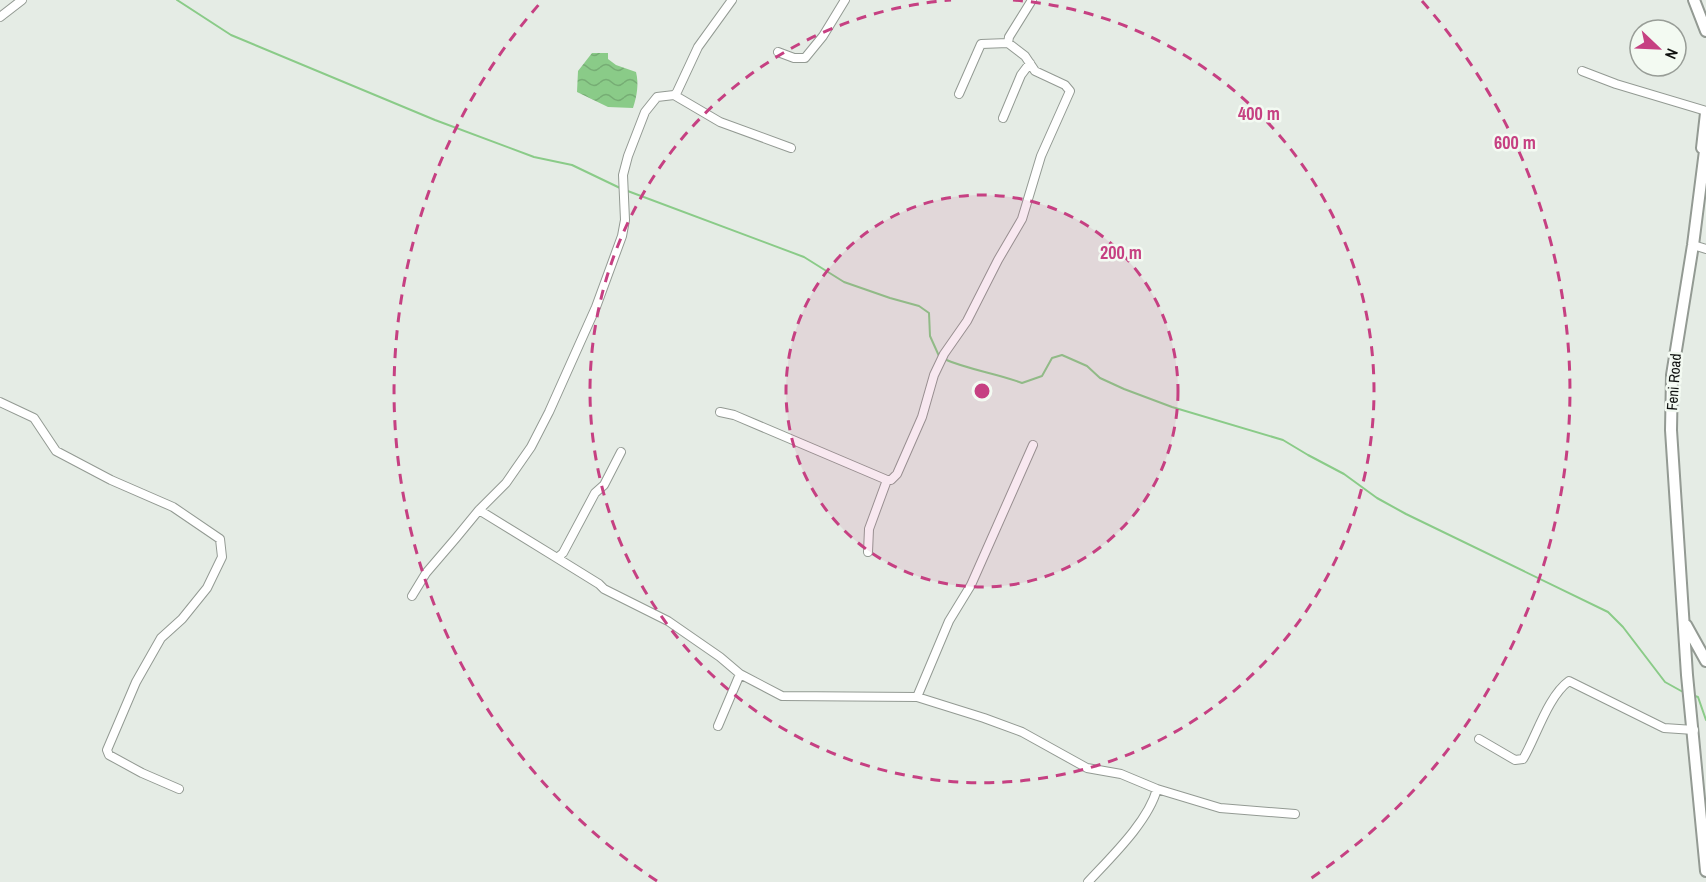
<svg xmlns="http://www.w3.org/2000/svg" width="1706" height="882" font-family="'Archivo Narrow',sans-serif">
	<style>
		.water { fill: url(#water-waves) }
		.lines { fill: none; stroke-linecap: round; stroke-linejoin: round }
		.stream { stroke: #8acb88; stroke-width: 2 }
		.minor-casing { stroke: #939a93; stroke-width: 10 }
		.secondary-casing { stroke: #939a93; stroke-width: 14 }
		.minor { stroke: #fff; stroke-width: 8 }
		.secondary { stroke: #fff; stroke-width: 10 }
		.ring { fill: none; stroke: #c64082; stroke-width: 3; stroke-dasharray: 10 8 }
		.labels { text-anchor: middle; stroke-width: 5; stroke-linejoin: round; paint-order: stroke }
		.street-label { font-size: 15px; fill: #0f110f; stroke: #f3faf2 }
		.centre { fill: #c64082; stroke: #f3faf2; stroke-width: 3 }
		.ring-label { font-size: 18px; text-anchor: middle; font-weight: bold; fill: #c64082; stroke: #f3faf2; stroke-width: 5; stroke-linejoin: round; paint-order: stroke }
	</style>
	<defs>
		<pattern id="water-waves" width="16" height="10" patternUnits="userSpaceOnUse" patternTransform="scale(1.5)"><rect width="16" height="10" fill="#8acb88"/><path d="M0 5q4-4 8 0t8 0" fill="none" stroke="#76ad74"/></pattern>
	</defs>
	<rect width="100%" height="100%" fill="#e5ece5"/>
	<path class="water" d="M592 53H608V59L616 65 636 72C639 84 637 96 633 108L608 107 577 92 578 71Z"/>
	<g class="lines">
		<path class="stream" d="M177 0 231 35 435 120 534 157 572 165 620 188
			M625 190 804 257 844 282 890 298 919 306 929 313 930 336 939 356
			M944 359C969 370 996 373 1022 383L1042 376 1052 358 1062 355 1087 366 1100 378 1124 389 1172 407 1283 440 1308 455 1344 474 1377 498 1406 514 1608 612 1623 627 1665 682 1683 692
			M1695 696 1698 697 1706 720"/>
		<g class="minor-casing">
			<path id="minor" d="M0 17 22 0
				M1008 43 1009 37 1032 0
				M778 52 794 58H805L823 36 845 0
				M1582 71 1616 84 1706 111
				M674 95 720 122 791 148
				M1003 118 1021 75 1030 63
				M1693 245 1706 249
				M0 402 34 418 56 451 111 480 173 507 220 539 222 557 207 588 182 619 161 638 136 682 107 750 109 755 142 773 179 789
				M720 412 734 415 887 480H891L897 474 922 417 934 375 944 354 967 321 998 260 1022 219 1041 156 1070 91 1065 85 1035 71 1025 56 1008 43 981 44 959 94
				M479 510 557 558 563 553 595 493 604 485 621 452
				M868 552 869 529 887 480
				M557 558 599 584 604 589 668 621 720 657 740 674 782 696 917 697 984 718 1022 732 1087 768 1121 774 1157 789 1220 808 1295 814
				M412 596 426 573 456 538 479 510 506 483 531 447 549 412 596 307 622 236 625 220 623 175 628 156 645 112 657 97 674 95 677 92 698 47 732 0
				M917 697 949 621 971 585 1033 445
				M718 726 740 674
				M1479 739 1515 760 1523 759C1536 737 1548 696 1569 681L1664 728 1694 730
				M1088 882C1111 857 1148 822 1157 789"/>
		</g>
		<g class="secondary-casing">
			<path id="secondary" d="M1694 0 1706 31
				M1706 143 1693 245 1672 375 1671 430 1687 675 1706 871
				M1702 148 1706 113
				M1686 625 1706 661"/>
		</g>
		<use href="#minor" class="minor"/>
		<use href="#secondary" class="secondary"/>
	</g>
	<circle cx="982" cy="391" r="196" fill="#c64082" fill-opacity=".12"/>
	<g class="ring">
		<circle cx="982" cy="391" r="196"/>
		<path d="M1013 0A392 392 0 1 1 951 0"/>
		<path d="M657 881A588 588 0 0 1 542 1M1422 1A588 588 0 0 1 1307 881"/>
	</g>
	<g class="labels">
		<g class="street-label">
			<text transform="translate(1674 382) rotate(-86)" y="5">Feni Road</text>
		</g>
	</g>
	<circle cx="982" cy="391" r="9" class="centre"/>
	<g class="ring-label">
		<text x="1259" y="120">400 m</text>
		<text x="1515" y="149">600 m</text>
		<text x="1121" y="259">200 m</text>
	</g>
	<g transform="translate(1658 48) rotate(113)"><circle r="28" fill="#f3faf2" stroke="#989d97" stroke-width="1.5"/>
	<path d="M0-4.5L10 22L0 15L-10 22Z" fill="#c64082"/>
	<text y="-9" font-size="16" font-weight="bold" text-anchor="middle" fill="#0f110f">N</text>
	</g>
</svg>
